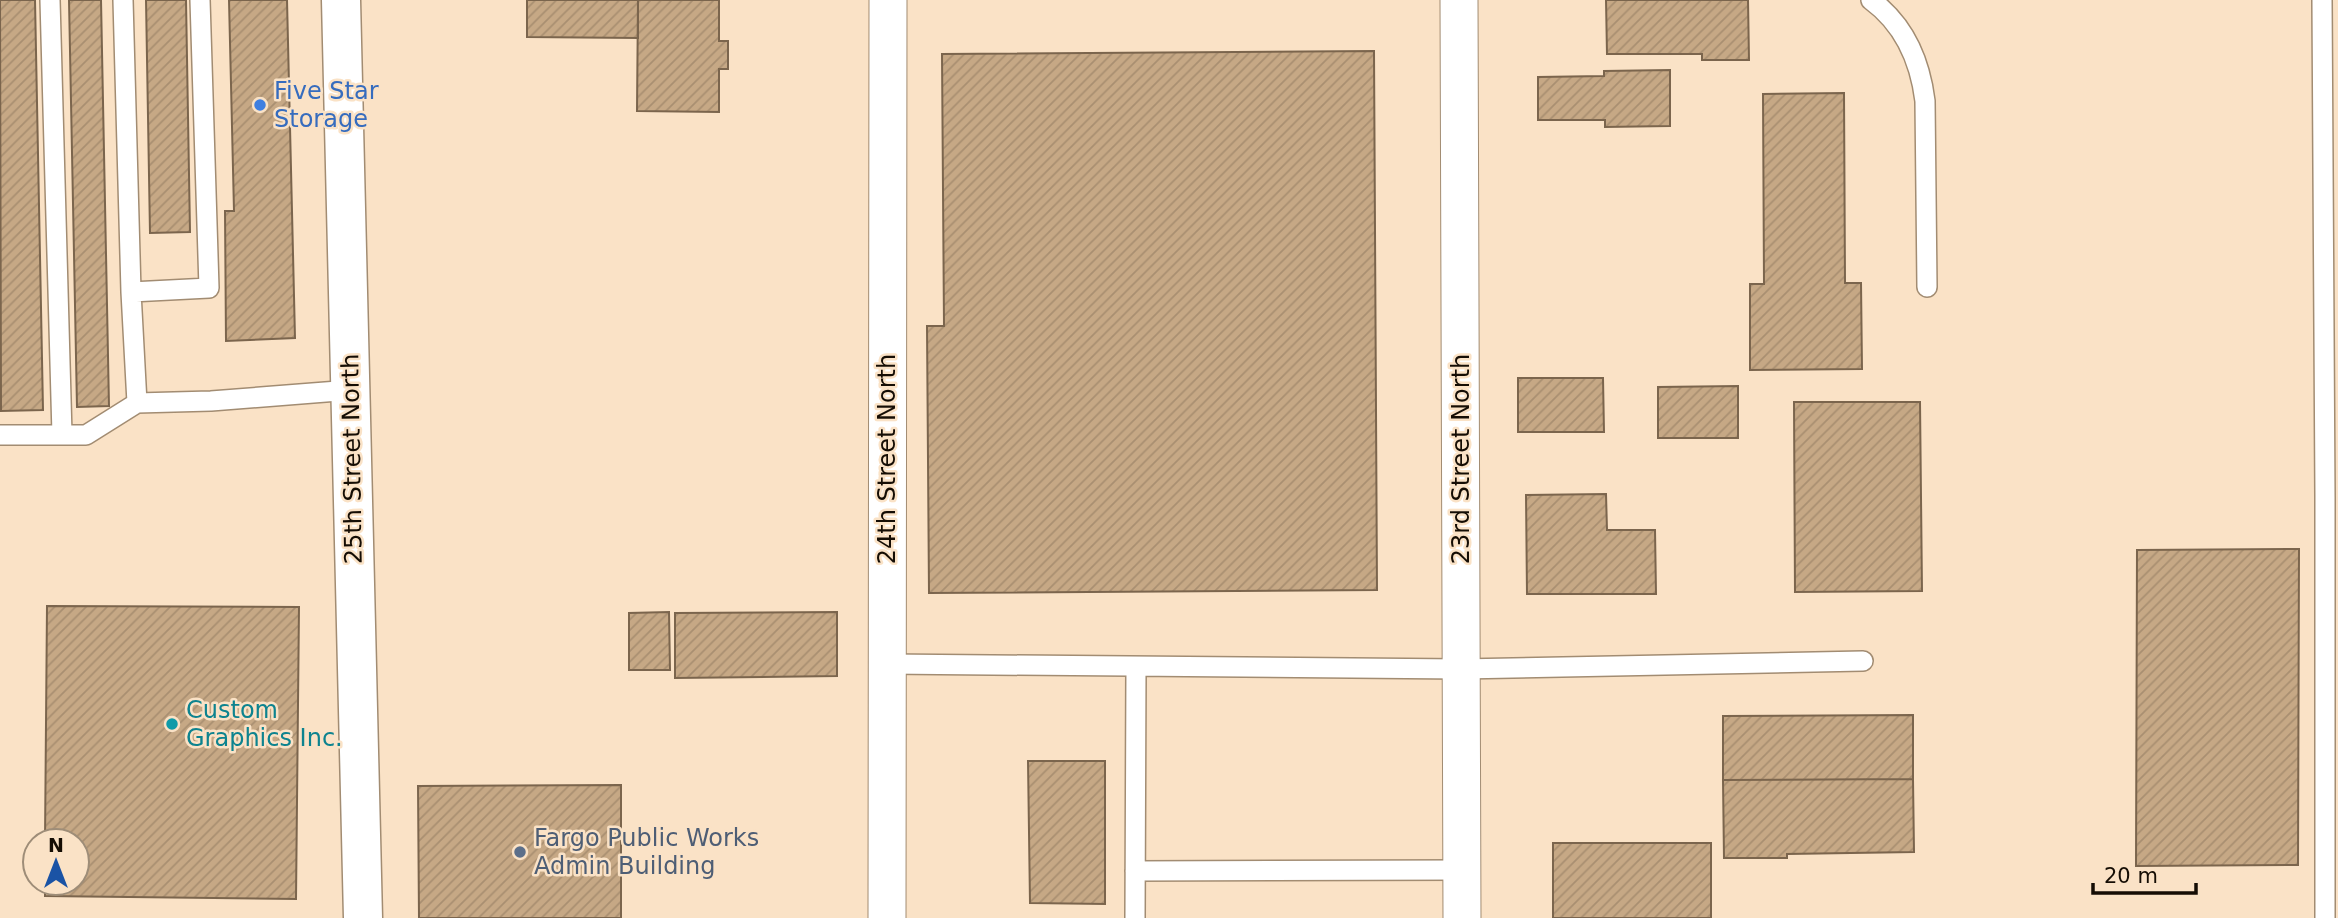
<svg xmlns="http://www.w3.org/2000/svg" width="2338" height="918" font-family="'DejaVu Sans',sans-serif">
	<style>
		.building { fill: url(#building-hatch); stroke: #7b654d; stroke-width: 2 }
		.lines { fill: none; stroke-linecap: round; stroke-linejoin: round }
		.service-casing { stroke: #a28c72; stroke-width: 22 }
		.minor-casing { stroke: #a28c72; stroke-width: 39 }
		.secondary-casing { stroke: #a28c72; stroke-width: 41 }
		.service { stroke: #fff; stroke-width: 19 }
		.minor { stroke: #fff; stroke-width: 37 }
		.secondary { stroke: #fff; stroke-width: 38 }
		.shop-dot { fill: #3f7fe0; stroke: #fae2c6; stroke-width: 2.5 }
		.culture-dot { fill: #0f9aa8; stroke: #fae2c6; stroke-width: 2.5 }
		.service-dot { fill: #5c6f8a; stroke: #fae2c6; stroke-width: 2.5 }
		.labels { text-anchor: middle; stroke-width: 5; stroke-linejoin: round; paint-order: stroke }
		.shop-label { font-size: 24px; fill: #366cbe; stroke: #fae2c6; text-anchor: start }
		.street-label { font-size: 24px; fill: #150d04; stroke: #fae2c6 }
		.culture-label { font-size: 24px; fill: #0d838f; stroke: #fae2c6; text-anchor: start }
		.service-label { font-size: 24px; fill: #4e5e75; stroke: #fae2c6; text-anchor: start }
	</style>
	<defs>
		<pattern id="building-hatch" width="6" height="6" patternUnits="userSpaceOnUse" patternTransform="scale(1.75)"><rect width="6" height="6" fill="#c6a885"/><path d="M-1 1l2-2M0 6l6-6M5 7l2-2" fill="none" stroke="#a98f71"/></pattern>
	</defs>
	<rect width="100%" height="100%" fill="#fae2c6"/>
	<path class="building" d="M0 0H35L43 410 1 411Z
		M69 0H101L109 406 77 407Z
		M146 0H186L190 232 150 233Z
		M229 0H287L295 338 226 341 225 211H234Z
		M527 0H638V38L527 37Z
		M638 0H719V41H728V69H719V112L637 111Z
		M1606 0H1748L1749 60H1702V54H1607Z
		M1374 51 1377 590 929 593 927 326H944L942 54Z
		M1670 70V126L1605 127V120H1538V77L1604 76V71Z
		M1844 93 1845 283H1861L1862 369 1750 370V284H1764L1763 94Z
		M1518 378H1603L1604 432H1518Z
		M1738 386V438H1658V387Z
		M1794 402H1920L1922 591 1795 592Z
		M1606 494 1607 530H1655L1656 594H1527L1526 495Z
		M2299 549 2298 865 2136 866 2137 550Z
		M47 606 299 607 296 899 45 896V883H77V841H45Z
		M669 612 670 670H629V613Z
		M837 612V676L675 678V613Z
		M1913 715V779L1723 780V716Z
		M1028 761H1105V904L1030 903Z
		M1913 779 1914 852 1787 854V858H1724L1723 780Z
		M621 785V918H419L418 786Z
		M1553 843H1711V918H1553Z"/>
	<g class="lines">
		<g class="service-casing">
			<path id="service" d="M50 0 62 435
				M123 0 131 292 137 403
				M1871 0C1905 25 1920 61 1925 101L1927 287
				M2322 0 2325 497V918
				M131 292 209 288 200 0
				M0 435H86L137 403 211 401 351 390
				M887 664 1461 669 1863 661
				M1135 871 1462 870
				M1135 918 1136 667"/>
		</g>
		<g class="minor-casing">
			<path id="minor" d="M1459 0 1462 918
				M887 918 888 0"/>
		</g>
		<g class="secondary-casing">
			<path id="secondary" d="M341 0 363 918"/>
		</g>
		<use href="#service" class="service"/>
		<use href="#minor" class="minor"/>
		<use href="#secondary" class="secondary"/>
	</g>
	<circle class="shop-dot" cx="260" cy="105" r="7"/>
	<circle class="culture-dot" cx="172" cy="724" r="7"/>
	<circle class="service-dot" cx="520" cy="852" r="7"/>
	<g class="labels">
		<g class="shop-label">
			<text x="274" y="99">Five Star<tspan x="274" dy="28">Storage</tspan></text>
		</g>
		<g class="street-label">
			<text transform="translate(352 459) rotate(-91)" y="8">25th Street North</text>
			<text transform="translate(887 459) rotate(-90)" y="8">24th Street North</text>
			<text transform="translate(1461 459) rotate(-90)" y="8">23rd Street North</text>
		</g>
		<g class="culture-label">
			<text x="186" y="718">Custom<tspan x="186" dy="28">Graphics Inc.</tspan></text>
		</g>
		<g class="service-label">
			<text x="534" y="846">Fargo Public Works<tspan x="534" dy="28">Admin Building</tspan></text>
		</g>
	</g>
	<g transform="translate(56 862)"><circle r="33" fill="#fae2c6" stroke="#9e8d78" stroke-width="2"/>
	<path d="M0-5L12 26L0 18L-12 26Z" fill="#1a53a5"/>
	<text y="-10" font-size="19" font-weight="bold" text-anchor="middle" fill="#150d04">N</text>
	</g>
	<path d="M2093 883v10h103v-10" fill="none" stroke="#150d04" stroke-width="3.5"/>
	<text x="2104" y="883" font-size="21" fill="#150d04" stroke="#fae2c6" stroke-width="5" paint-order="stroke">20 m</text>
</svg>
